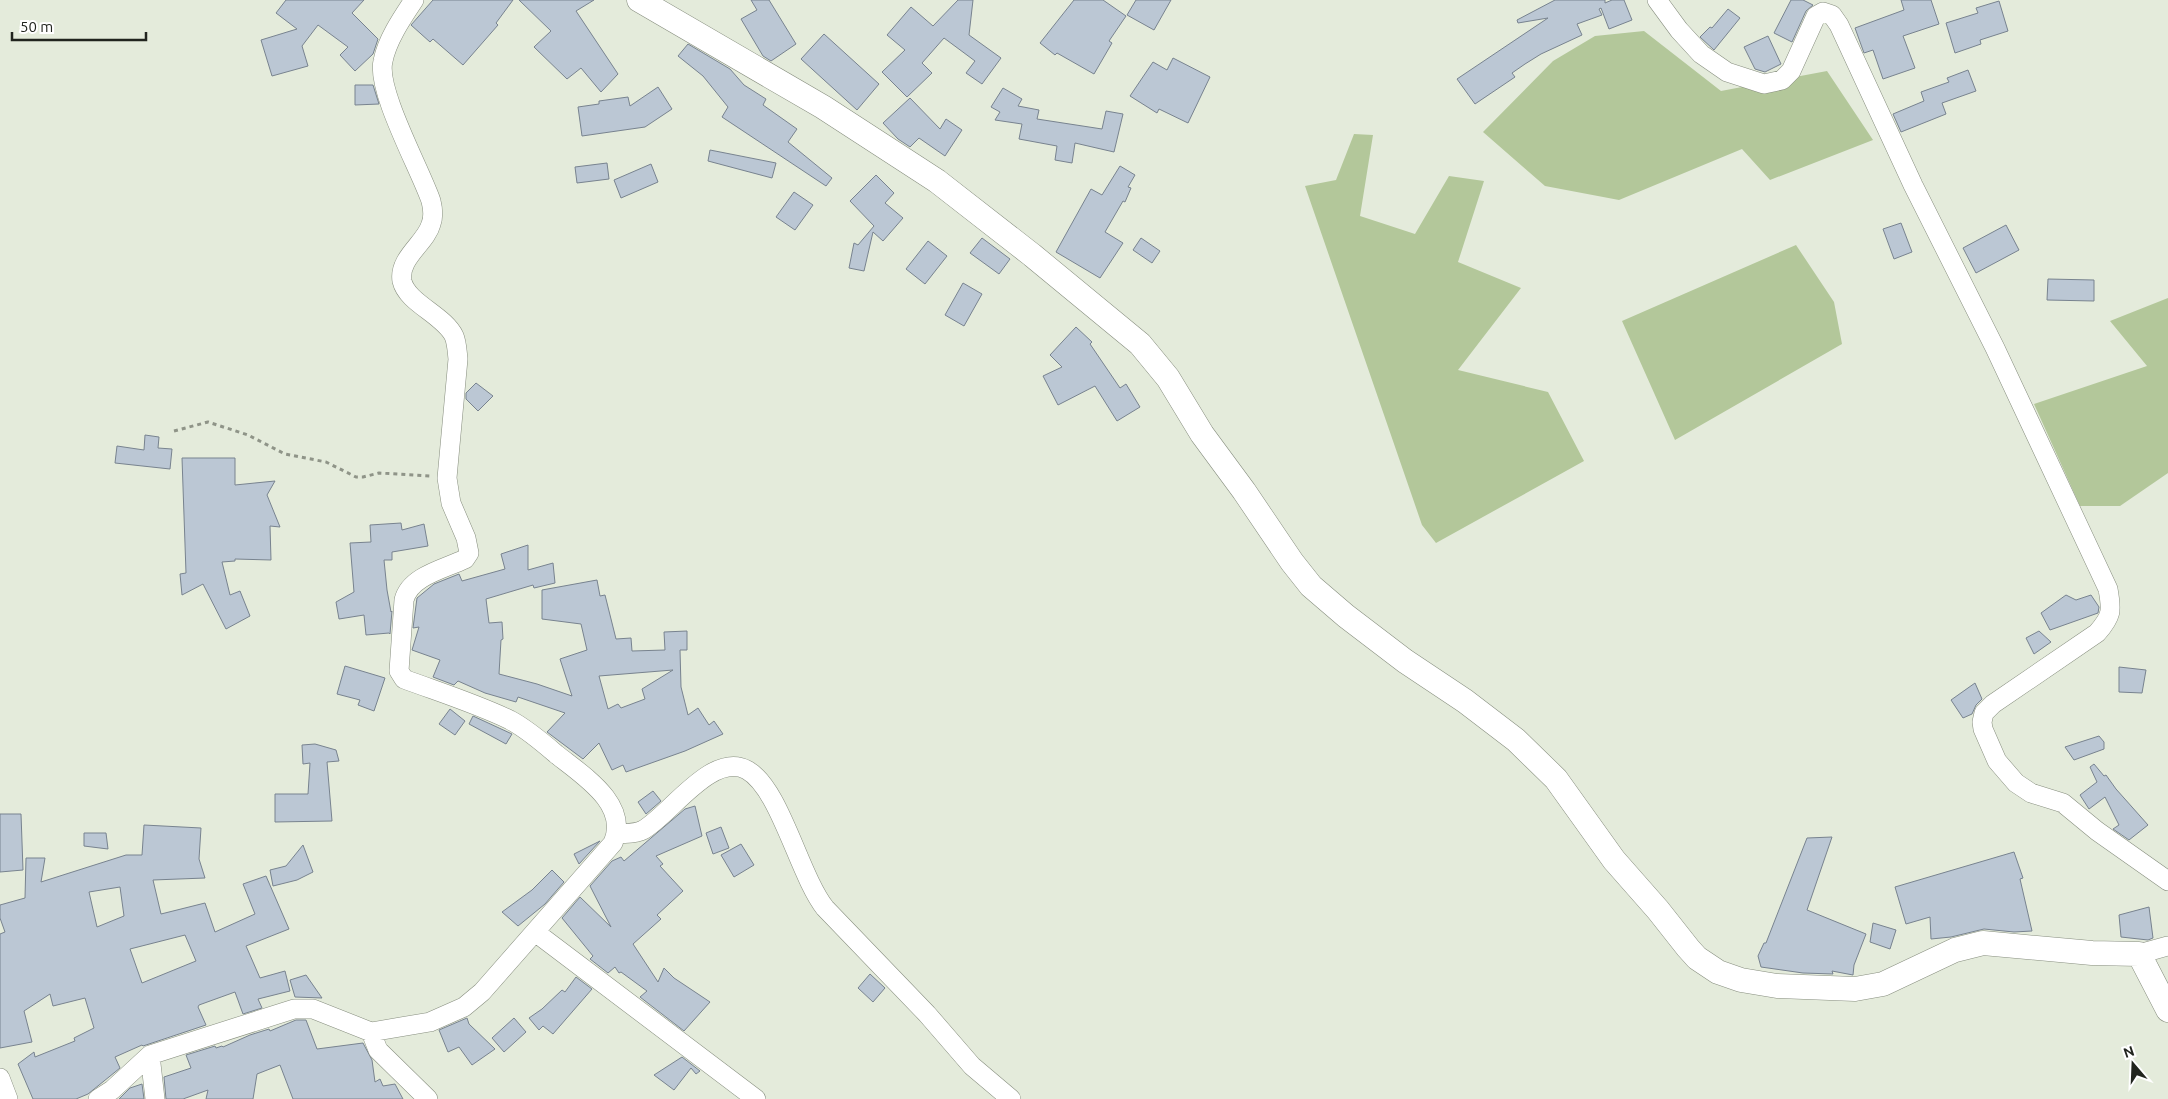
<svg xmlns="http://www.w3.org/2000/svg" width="2168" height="1099" font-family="Ubuntu,sans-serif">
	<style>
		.green { fill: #b3c79a }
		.building { fill: #bbc7d4; stroke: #78838f; fill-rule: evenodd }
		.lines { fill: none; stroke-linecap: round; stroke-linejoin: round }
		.minor-casing { stroke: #878e7f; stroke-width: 20 }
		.tertiary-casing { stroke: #878e7f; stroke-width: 25 }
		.path { stroke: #8f9488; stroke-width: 3; stroke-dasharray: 4 4; stroke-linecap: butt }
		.minor { stroke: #fff; stroke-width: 19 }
		.tertiary { stroke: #fff; stroke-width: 24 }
	</style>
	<rect width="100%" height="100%" fill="#e4ebdb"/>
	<path class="green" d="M1644 31 1721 91 1827 71 1873 140 1770 180 1742 149 1619 200 1545 186 1483 132 1553 61 1595 36Z
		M1354 134 1373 135 1360 216 1415 234 1449 176 1484 181 1458 262 1521 288 1458 370 1548 392 1584 461 1436 543 1422 525 1305 186 1336 180Z
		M1796 245 1834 302 1842 344 1675 440 1622 321Z
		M2168 298V473L2120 506H2080L2034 404 2147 366 2110 321Z"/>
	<path class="building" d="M286 0H364L352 13 378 39 373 54 355 71 340 55 348 47 318 25 302 46 308 66 272 76 261 40 297 29 276 13Z
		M433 0H513L496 23 498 25 463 65 433 39 430 42 411 25Z
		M519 0H594L576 11 618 74 601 92 581 68 567 79 534 47 551 31Z
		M751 0H769L796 44 771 61 763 56 741 19 757 10Z
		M958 0H973L969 35 1001 58 982 84 966 73 975 61 944 38 922 63 932 73 907 97 882 72 905 50 887 35 911 7 933 26Z
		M1074 0H1103L1126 16 1109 41 1112 43 1094 74 1057 53 1055 55 1040 43Z
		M1136 0H1171L1154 30 1127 15Z
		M1555 0H1605V3L1612 0H1624L1632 20 1609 29 1601 8 1599 9 1602 15 1577 24 1582 35 1541 54 1525 64 1512 73 1515 77 1475 104 1457 79 1548 18 1518 23 1517 20Z
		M1791 0H1803L1813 5 1806 11 1792 42 1774 33Z
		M1901 0H1931L1939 24 1903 36 1915 68 1883 79 1873 50 1864 53 1855 28 1904 10Z
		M1999 1 2008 31 1980 40 1981 44 1955 53 1946 23 1978 13 1976 8Z
		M1728 9 1740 18 1714 50 1700 37 1710 27 1712 28Z
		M824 34 879 84 857 110 801 59Z
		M1768 36 1781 64 1765 72 1755 69 1744 47Z
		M688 44 730 69 744 85 766 99 763 105 797 129 788 142 832 178 826 186 722 117 728 107 703 76 678 56Z
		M1173 58 1210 77 1188 123 1159 109 1157 113 1130 96 1153 62 1167 70Z
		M1968 70 1976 91 1942 103 1946 114 1901 132 1893 114 1924 101 1921 92 1949 82 1947 78Z
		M355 85H373L379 104 355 105Z
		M658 87 672 109 645 127 582 136 578 107 599 104V101L628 97 630 106Z
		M1003 88 1022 99 1018 106 1039 110 1037 119 1102 129 1106 111 1123 114 1114 152 1075 143 1072 163 1055 160 1057 146 1019 139 1022 124 995 120 1000 112 991 107Z
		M910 98 940 129 946 119 962 130 945 156 919 138 910 147 898 139 883 123Z
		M710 150 776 163 772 178 708 161Z
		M607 163 609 179 577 183 575 167Z
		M651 164 658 182 621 198 614 180Z
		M1120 166 1135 175 1128 187 1131 188 1125 202 1123 201 1105 232 1123 243 1100 278 1056 252 1091 189 1102 195Z
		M876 175 894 193 885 203 903 218 883 241 873 232 864 271 849 268 854 243 858 245 874 226 850 201Z
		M794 192 813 205 795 230 776 217Z
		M1901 223 1912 252 1894 259 1883 229Z
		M2006 225 2019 250 1976 273 1963 248Z
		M982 238 1010 259 999 274 970 253Z
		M1141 238 1160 251 1152 263 1133 250Z
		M928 241 947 256 925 284 906 269Z
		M2048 279 2094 280V301L2047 300Z
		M963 283 982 294 964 326 945 315Z
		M1076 327 1092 342 1090 344 1120 388 1126 384 1140 407 1117 421 1095 386 1058 405 1043 376 1062 367 1050 355Z
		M476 383 493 396 478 411 466 399V393Z
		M145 435 159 437 158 448 172 449 170 469 115 463 117 446 144 450Z
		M182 458H235V485L275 481 267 495 280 527 270 526 271 560 235 559V561L222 562 230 595 240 591 250 616 226 629 203 584 182 595 180 574 186 573Z
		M401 523 402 530 424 524 428 546 392 552V560H384L387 590 391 612 392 611 390 634 389 633 366 635 364 615 339 619 336 602 354 592 350 543 371 542 370 525Z
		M528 545V570L553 563 555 583 534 588 533 585 486 599 489 623 502 622 503 639 501 640 499 674 537 684 572 696 560 659 587 650 581 624 542 619V590L597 580 600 596 605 595 616 639 631 638 632 651 665 650 664 632 687 631V650H680L681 687 688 715 698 708 709 725 714 721 723 734 685 751 626 772 623 765 612 770 599 743 583 759 547 732 565 713 518 697 516 702 485 693 458 681 454 685 433 677 440 660 412 650 419 627 413 628 417 598 434 584 459 574 462 581 505 569 501 554ZM673 670 642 689 645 699 621 708 618 704 608 709 599 676Z
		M2066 595 2076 600 2091 595 2099 607 2098 613 2050 630 2041 613Z
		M2039 631 2051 642 2034 654 2026 638Z
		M345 666 385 678 374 711 358 705 360 700 337 694Z
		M2119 667 2146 670 2142 693 2119 692Z
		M1975 683 1982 699 1976 705 1972 714 1963 718 1951 700Z
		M450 709 465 721 455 735 439 724Z
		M473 716 512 734 506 744 469 724Z
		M2099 736 2104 742V749L2074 760 2065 747Z
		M315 744 336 750 339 761 327 762 332 821 275 822V794H308L310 763 303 764 302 745Z
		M2094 764 2104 776 2106 775 2116 789 2148 825 2129 840 2113 829 2119 825 2105 797 2089 809 2080 795 2097 782 2090 767Z
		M653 791 661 801 646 814 638 802Z
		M695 806 702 836 656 856 663 864 660 866 683 891 657 915 661 919 633 944 658 982 664 968 674 978 710 1002 684 1031 640 997 647 991 621 972 619 973 615 967 608 973 590 959 593 956 562 918 580 897 611 927 590 886 612 861 621 857 624 861 685 809Z
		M0 814H21L23 870 0 872Z
		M144 825 201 828 199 859 205 878 153 880 161 914 205 903 215 932 255 914 243 884 266 876 289 929 246 946 260 978 285 971 290 991 258 999 262 1008 243 1014 235 992 199 1005 198 1007 206 1025 143 1046 142 1045 115 1057 120 1068 88 1094 76 1099H33L18 1064 34 1052 35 1057 75 1041 74 1038 94 1028 85 998 53 1006 50 994 24 1011 32 1042 0 1048V934L5 932 0 918V905L25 898 26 858H45L41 882 126 855H142ZM120 887 124 916 97 927 89 892ZM185 935 196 961 142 983 130 949Z
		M721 827 729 848 713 854 706 833Z
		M84 833H106L108 849 84 846Z
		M1832 837 1807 910 1866 934 1854 965 1853 975 1832 971 1833 974 1803 973 1761 967 1758 956 1764 943H1766L1807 838Z
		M600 841 579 864 574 854Z
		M741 844 754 865 734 877 721 855Z
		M303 845 313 872 297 880 273 886 270 870 286 866Z
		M2014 852 2023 878 2020 879 2032 931 2014 932 1984 929 1951 937 1931 939 1930 917 1906 924 1895 887Z
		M552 870 564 882 545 904 518 926 502 912 532 890Z
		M2149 907 2153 938 2148 940 2121 937 2119 915Z
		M1873 923 1896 930 1890 949 1870 942Z
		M870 974 885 988 873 1002 858 988Z
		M306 975 322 998 295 997 290 980Z
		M576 977 592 989 553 1034 543 1026 539 1030 529 1018 542 1009 562 990 565 992Z
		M467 1018 469 1024 495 1049 472 1065 459 1047 448 1052 439 1030Z
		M514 1018 526 1032 504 1052 492 1038Z
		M296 1020H306L317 1049 363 1043 372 1060 375 1082 380 1079 383 1086 395 1084 403 1099H293L280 1065 257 1074 253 1099H206L208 1090 183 1099H166L164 1077 191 1068 186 1055 215 1046 216 1048 222 1046 223 1047 250 1035 269 1029 270 1031Z
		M682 1057 700 1071 696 1074 691 1068 674 1090 654 1075Z
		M142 1084 144 1099H119L130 1088Z"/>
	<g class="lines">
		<g class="minor-casing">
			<path id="minor" d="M1657 0 1679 30 1701 54 1727 72 1764 84 1782 80 1791 71 1816 16 1823 12 1832 15 1839 25 1913 185 1995 348 2108 589C2112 611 2112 616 2097 633L1993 704 1984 713 1982 722 1983 729 1997 761 2016 783 2031 793 2063 803 2097 831 2168 881
				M617 834C625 833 636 834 643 830 670 815 712 751 747 770 780 788 799 875 825 908L927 1014 972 1066 1011 1099
				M535 932 756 1099
				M2139 954 2168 946
				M371 1032 378 1050 428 1099
				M150 1055 155 1099
				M0 1078 8 1099
				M98 1099 112 1090 150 1055 294 1009H313L371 1032 430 1022 464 1007 482 992 613 843C630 804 582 775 556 754 542 742 527 729 510 720 477 704 439 692 404 679L399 671 404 600C410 576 444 569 465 559L469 553 466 538 451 503 447 478 458 359C457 351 457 343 454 336 444 315 407 303 402 281 398 258 426 243 431 224 434 216 433 209 431 201 420 169 376 90 383 61 387 40 402 18 414 0"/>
		</g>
		<g class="tertiary-casing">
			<path id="tertiary" d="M639 0 823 107 937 181 1032 255 1140 344 1168 378 1202 434 1244 491 1292 562 1311 586 1346 616 1405 661 1465 701 1516 740 1556 779 1614 860 1658 910 1688 948 1697 958 1718 972 1741 980 1777 986 1855 989 1883 984 1955 950 1983 943 2092 953 2139 954 2168 1010"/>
		</g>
		<path class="path" d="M174 431 208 422 248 435 285 454 326 462 356 477H363L379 473 430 476"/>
		<use href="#minor" class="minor"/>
		<use href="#tertiary" class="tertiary"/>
	</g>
	<g transform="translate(2133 1064) rotate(341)" stroke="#ffffff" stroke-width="4" paint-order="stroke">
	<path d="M0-4L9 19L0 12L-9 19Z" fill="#21241e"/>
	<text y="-8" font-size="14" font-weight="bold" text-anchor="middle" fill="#21241e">N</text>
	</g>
	<path d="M12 32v8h134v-8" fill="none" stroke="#21241e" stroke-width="2.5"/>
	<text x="20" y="32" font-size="15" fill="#21241e" stroke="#ffffff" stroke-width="4" paint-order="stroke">50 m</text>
</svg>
